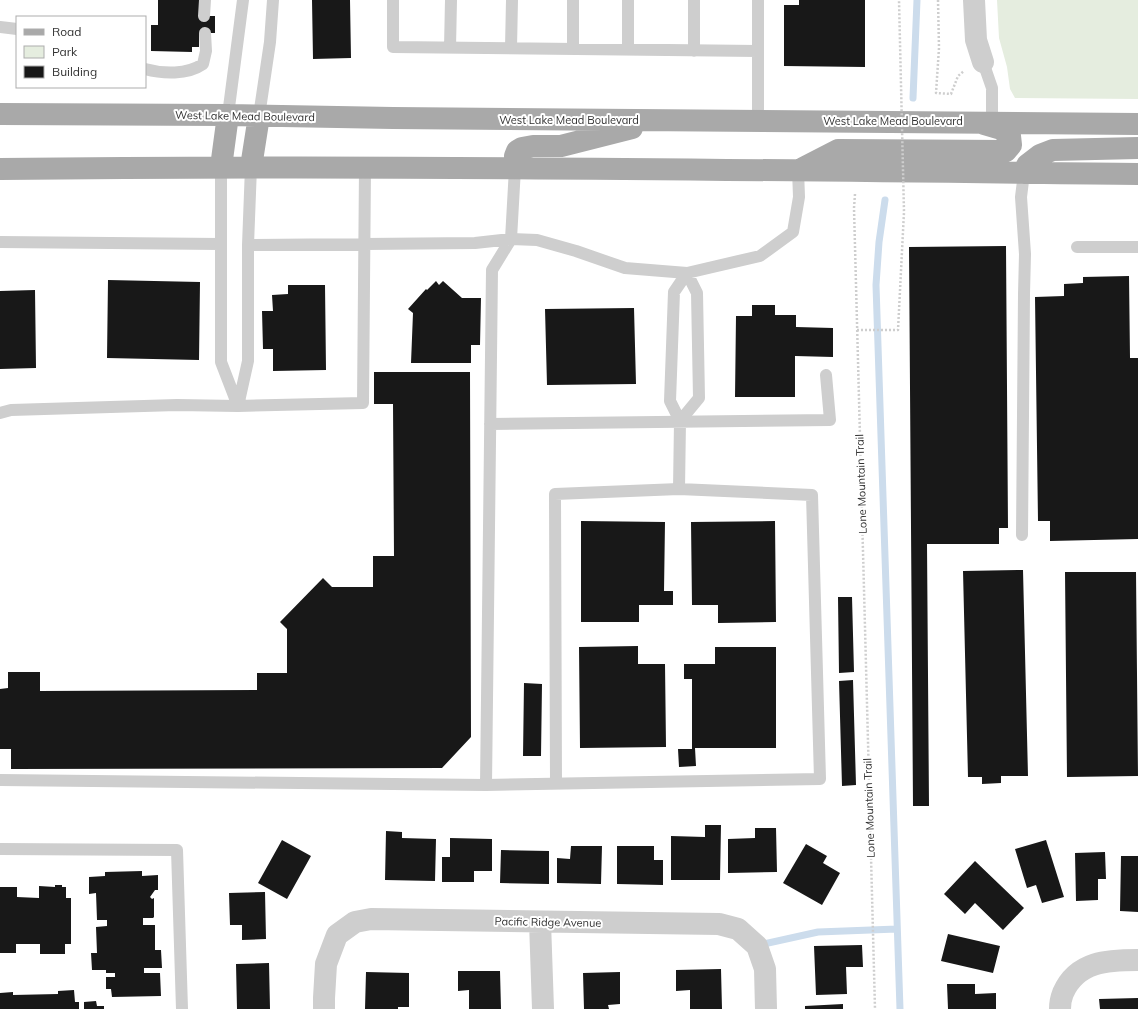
<svg xmlns="http://www.w3.org/2000/svg" width="1138" height="1009" font-family="Mulish,sans-serif">
	<style>
		.green { fill: #e5eddf }
		.lines { fill: none; stroke-linecap: round; stroke-linejoin: round }
		.stream { stroke: #ccdcec; stroke-width: 7 }
		.building { fill: #181818 }
		.path { stroke: #cecece; stroke-width: 2.5; stroke-dasharray: 2 2; stroke-linecap: butt }
		.lane { stroke: #cecece; stroke-width: 12 }
		.street { stroke: #cecece; stroke-width: 22 }
		.primary { stroke: #a9a9a9; stroke-width: 22 }
		.path-bridge { stroke: #cecece; stroke-width: 2.5; stroke-dasharray: 2 2; stroke-linecap: butt }
		.labels { text-anchor: middle; stroke-width: 4; stroke-linejoin: round; paint-order: stroke }
		.street-label { font-size: 11px; fill: #313131; stroke: #fff }
	</style>
	<rect width="100%" height="100%" fill="#fff"/>
	<path class="green" d="M997 0H1138V99L1015 98 1010 89 1007 67 999 38Z"/>
	<g class="lines">
		<path class="stream" d="M913 98 917 0
			M885 200 879 242 876 285 900 1009
			M759 945 818 932 897 929"/>
	</g>
	<path class="building" d="M158 0H199V16H215V33H199V47H192V52L151 51V25H158Z
		M312 0H350L351 58 313 59Z
		M799 0H865V67L784 66V5H799Z
		M1006 246 1008 528H999V544H927L929 806H913L909 247Z
		M1129 276 1130 358H1138V539L1050 541V521H1038L1035 297 1064 296V284L1083 283V277Z
		M108 280 200 282 199 360 107 358Z
		M436 281 439 285 443 281 462 298H481L480 345H471V363H411L413 313 408 309 426 289 427 290Z
		M288 285H325L326 370 273 371V349H263L262 311H273L272 295 288 294Z
		M35 290 36 368 0 369V291Z
		M752 305H775V315H796V327L833 328V357L795 356V397H735L736 316H752Z
		M634 308 636 384 547 385 545 309Z
		M374 372H470L471 737 442 768 11 769V749H0V689L8 688V672H40V691L257 690V673H287V629L280 622 323 578 332 587H373V556H394L393 404H374Z
		M581 521 665 522 664 591H673V605H639V622H581Z
		M775 521 776 622 718 623V605H692L691 522Z
		M1023 570 1028 776H1001V783L982 784V777H968L963 571Z
		M1065 572H1136L1138 776 1067 777Z
		M838 597H852L854 672 839 673Z
		M638 646V664H665L666 747 580 748 579 647Z
		M715 647H776V748H695L696 766 679 767 678 749H692V679H684V664H715Z
		M853 680 856 785 842 786 839 681Z
		M524 683 542 684 541 756H523Z
		M705 825H721L720 880H671V836L705 837Z
		M755 828H776L777 872 728 873V839L755 838Z
		M386 831 402 832V838L436 839 435 881 385 880Z
		M450 838 492 839V871H474V882H442V857H450Z
		M282 840 311 856 287 899 258 883Z
		M1046 840 1064 897 1042 903 1036 885 1027 888 1015 849Z
		M806 844 827 856 823 863 840 873 822 905 783 883Z
		M571 846H602L601 884 557 883V858L570 859Z
		M617 846H654V860H663V885L617 884Z
		M501 850 549 851V884L500 883Z
		M1105 852 1106 879H1098V900L1076 901 1075 853Z
		M1121 856H1138V912L1120 911Z
		M975 861 1024 908 1003 930 975 903 965 914 944 894Z
		M142 871V876L158 875V890H155L150 897 152 899 154 898V917L153 918H143V925H155V950H161L162 968H144V973H160L161 996 112 997 111 989H106V977H115V973H106V970H92L91 953H97L96 927 107 926V920H97L96 893 89 894V877L105 876V872Z
		M55 885H62V887H66V898H71V944H65V954H40V944H16V953H0V887H17V897L39 898V886L55 887Z
		M265 892 266 939 242 940V925H230L229 893Z
		M948 934 1000 946 993 973 941 961Z
		M862 945 863 967H846L847 994 816 995 814 946Z
		M269 963 270 1009H237L236 964Z
		M721 969 722 1009H690V990L676 991V970Z
		M458 971H500L501 1009H469V990L458 991Z
		M366 972 409 973V1007H398V1009H365Z
		M620 972V1004L608 1005 609 1009H584L583 973Z
		M947 984H975V994L996 993V1009H948Z
		M74 990 75 1002H79V1009H0V993L13 992V995L58 994V991Z
		M1138 998V1009H1100L1099 999Z
		M96 1001 97 1006H104V1009H84V1002Z
		M843 1004V1009H805V1006Z"/>
	<g class="lines">
		<path class="path" d="M938 0 939 48 936 93 951 94 958 76 964 71
			M855 194 854 208 875 1009"/>
		<path class="lane" d="M393 0V47L758 51
			M573 0V49
			M758 0V120
			M204 16 205 0
			M0 27 17 29
			M450 48 451 0
			M511 48 512 0
			M628 50V0
			M694 51V0
			M983 62 992 88V122
			M145 69C163 74 187 75 203 64L206 51 205 33
			M228 115 243 0
			M259 116 270 42 273 0
			M221 167V362L238 406
			M0 242 221 244
			M248 245 475 243 511 239 537 240 576 251 625 268 687 273 760 256 793 232 799 197 798 170
			M1077 247H1138
			M238 406 248 361V245L251 167
			M0 413 11 410 177 405 238 406 363 403 365 168
			M490 424 830 420 826 375
			M1022 535 1024 294 1025 254 1021 197 1024 173
			M0 780 486 785 492 270 511 239 515 168
			M556 784 555 494 679 489
			M486 785 820 779 812 495 679 489 680 421 670 401 674 292 687 273 697 293 699 398 680 421
			M0 849 177 850 182 1009"/>
		<path class="street" d="M974 0 976 40 983 62
			M540 922 543 1009
			M324 1009V998L326 964 337 935 355 922 371 919 719 924 738 929 757 946 765 969 766 1009
			M1060 1009C1060 1004 1061 998 1063 993 1077 961 1108 960 1138 960"/>
		<path class="primary" d="M0 114 228 115 393 118 1138 124
			M221 167 228 115
			M251 167 259 116
			M515 168V156L517 151 522 148 533 146H561L632 128
			M803 168 838 150 1006 151 1011 145 1010 136 1001 129 984 124
			M0 169C379 165 759 170 1138 174
			M1024 173 1027 165 1040 155 1053 150 1138 148"/>
		<path class="path-bridge" d="M857 330H898L904 212 899 0"/>
	</g>
	<g class="labels">
		<g class="street-label">
			<text transform="translate(245 116) rotate(1)" y="4">West Lake Mead Boulevard</text>
			<text x="569" y="124">West Lake Mead Boulevard</text>
			<text x="893" y="125">West Lake Mead Boulevard</text>
			<text transform="translate(861 484) rotate(-92)" y="4">Lone Mountain Trail</text>
			<text transform="translate(869 808) rotate(-92)" y="4">Lone Mountain Trail</text>
			<text transform="translate(548 922) rotate(1)" y="4">Pacific Ridge Avenue</text>
		</g>
	</g>
	<rect x="16" y="16" width="130" height="72" fill="#ffffff" stroke="#adadad"/>
	<rect x="24" y="29" width="20" height="6" fill="#a9a9a9" stroke="#adadad"/>
	<text x="52" y="36" font-size="12" fill="#313131">Road</text>
	<rect x="24" y="46" width="20" height="12" fill="#e5eddf" stroke="#adadad"/>
	<text x="52" y="56" font-size="12" fill="#313131">Park</text>
	<rect x="24" y="66" width="20" height="12" fill="#181818" stroke="#adadad"/>
	<text x="52" y="76" font-size="12" fill="#313131">Building</text>
</svg>
